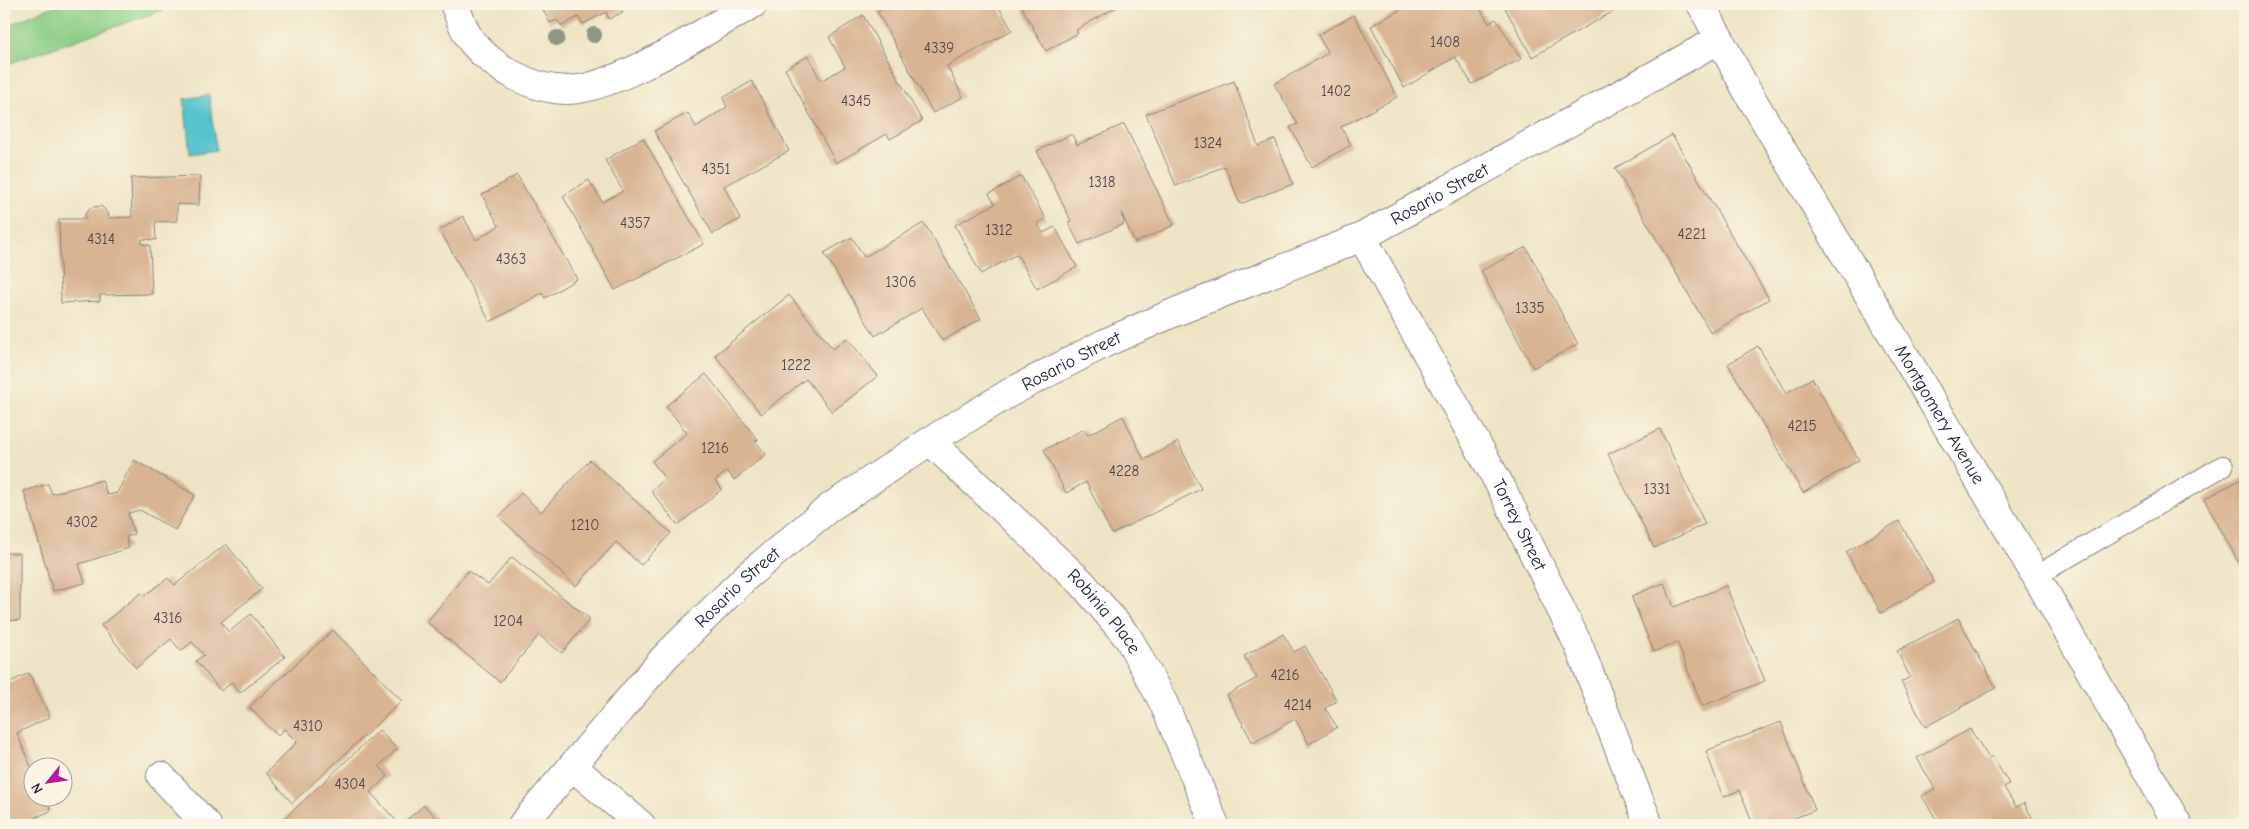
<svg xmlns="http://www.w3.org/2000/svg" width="2249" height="829" font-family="'Comic Neue',sans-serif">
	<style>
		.green { fill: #8cce87; stroke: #577861 }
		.water { fill: #56c4cc; stroke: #3c7384 }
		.building { fill: #d8b492 }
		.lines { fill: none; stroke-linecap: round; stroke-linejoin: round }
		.service-casing { stroke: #888380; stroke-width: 22 }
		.minor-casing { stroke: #888380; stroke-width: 30 }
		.service { stroke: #fff; stroke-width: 20 }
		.minor { stroke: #fff; stroke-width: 28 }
		.tree { fill: #8f9685 }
		.labels { text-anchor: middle; stroke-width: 4.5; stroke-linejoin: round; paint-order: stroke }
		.number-label { font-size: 15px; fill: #504651 }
		.street-label { font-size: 18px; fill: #22223b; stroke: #fcf5e5 }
	</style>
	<rect width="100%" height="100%" fill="#fcf5e5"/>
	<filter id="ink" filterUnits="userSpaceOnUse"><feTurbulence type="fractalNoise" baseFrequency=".02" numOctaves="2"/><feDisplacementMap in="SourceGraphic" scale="10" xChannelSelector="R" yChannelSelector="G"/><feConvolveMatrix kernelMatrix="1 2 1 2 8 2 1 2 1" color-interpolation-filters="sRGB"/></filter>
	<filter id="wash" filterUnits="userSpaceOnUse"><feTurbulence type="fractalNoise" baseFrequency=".0096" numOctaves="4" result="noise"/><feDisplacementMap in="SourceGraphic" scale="20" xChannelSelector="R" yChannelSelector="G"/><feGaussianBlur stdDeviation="1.12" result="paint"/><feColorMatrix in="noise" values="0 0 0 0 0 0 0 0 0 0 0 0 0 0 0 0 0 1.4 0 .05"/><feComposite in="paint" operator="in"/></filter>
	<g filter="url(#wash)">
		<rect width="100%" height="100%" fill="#eee4c4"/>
		<path class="green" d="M59 4H180L4 65V27Z"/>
		<path class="water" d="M209 95 216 150 190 154 184 99Z"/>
		<g id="blocks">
			<path class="building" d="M540 4H618L623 12 609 19 606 12 583 24 578 17 562 26 557 20 550 23Z
				M889 4H918L919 6 997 4 1012 30 947 66 963 97 933 113 877 11Z
				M1020 4H1122L1076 30 1078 33 1046 51Z
				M1411 4H1477L1489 23 1496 19 1521 59 1472 84 1455 57 1404 88 1371 26Z
				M1503 4H1619L1621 7 1532 57Z
				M863 15 922 121 890 139 887 134 836 163 785 69 808 56 821 81 845 67 829 37Z
				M1354 15 1397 97 1341 127 1351 145 1312 167 1290 127 1298 124 1274 84 1328 53 1318 35Z
				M752 81 789 151 724 186 740 219 713 234 654 131 688 113 696 127 727 107 723 98Z
				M1234 81 1258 146 1275 139 1293 184 1240 204 1225 166 1176 186 1146 114Z
				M1124 124 1174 225 1135 243 1121 212 1124 224 1079 244 1068 222 1071 221 1037 151 1072 134 1077 145Z
				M1672 135 1769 299 1711 333 1615 168Z
				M643 138 704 244 615 290 563 196 589 180 602 202 623 191 605 160Z
				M517 175 577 279 545 298 542 293 490 322 440 230 463 216 476 240 499 226 482 195Z
				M200 176 199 205 177 204V221L155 222 156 240 142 239V244L150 245 152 294 100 295V301L61 303 59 219H86L85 214 92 207 101 206 108 213 109 218 132 217 131 178Z
				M1021 176 1046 219 1037 223 1043 233 1055 227 1077 267 1037 289 1017 254 981 274 955 225 995 204 989 194Z
				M924 223 981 319 942 341 922 308 875 336 824 253 852 237 864 257Z
				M1526 247 1578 344 1533 368 1481 271Z
				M789 295 833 349 847 338 878 376 832 412 806 379 761 414 715 355Z
				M1758 346 1786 393 1812 378 1859 460 1803 493 1728 364Z
				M706 374 758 440 755 441 766 454 734 480 727 471 715 481 722 489 678 525 651 491 665 479 652 461 687 433 666 406Z
				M1123 416 1144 460 1178 442 1201 489 1112 534 1086 482 1066 493 1044 450 1084 429 1088 435Z
				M1660 429 1705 524 1654 548 1608 454Z
				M134 460 195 495 175 530 140 510 128 513 134 534 126 537 129 548 79 564 85 583 53 591 24 491 48 484 52 494 102 480 107 495 117 493Z
				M590 460 671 533 641 565 616 542 576 586 499 517 521 493 541 512Z
				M2245 477V571L2244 572 2204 499Z
				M1899 521 1934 582 1881 613 1846 552Z
				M226 544 262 589 221 622 229 632 251 614 285 657 240 693 232 682 221 691 196 661 204 655 192 642 181 651 171 639 136 668 101 625 141 593 144 596 168 578 175 585Z
				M4 553H20V620L4 621Z
				M512 557 590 619 562 653 539 635 500 682 427 622 468 571 488 585Z
				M1664 583 1674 607 1726 586 1765 681 1702 706 1677 642 1654 652 1631 596Z
				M1958 618 1996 688 1925 727 1901 682 1910 677 1897 651Z
				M333 630 402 701 292 803 266 773 297 742 284 729 278 736 249 707Z
				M1283 634 1294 652 1305 646 1337 701 1325 708 1337 727 1309 744 1295 719 1253 743 1227 695 1257 678 1244 656Z
				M29 673 50 717 17 733 32 769V796H45L51 811 36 817 39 825H4V685Z
				M1781 722 1815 810 1777 825H1753L1740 790 1723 797 1706 751Z
				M1970 729 1989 758 1992 756 2009 784 2004 787 2016 807 2024 803 2036 825H1940L1922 796 1935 789 1917 758Z
				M379 730 397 749 379 766 388 776 370 792 400 825H287L282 821Z
				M424 805 443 825H401Z"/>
		</g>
	</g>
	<g filter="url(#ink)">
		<use href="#blocks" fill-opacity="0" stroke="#888380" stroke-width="1"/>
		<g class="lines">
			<g class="service-casing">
				<path id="service" d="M2036 576 2223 466"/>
			</g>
			<g class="minor-casing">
				<g id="minor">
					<path d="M454 4C459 15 464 32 472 42 494 68 532 90 568 90 618 89 707 29 753 4"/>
					<path id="s1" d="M1701 4 1746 89 2036 576 2178 825"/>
					<path id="s2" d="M1362 237 1502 489 1578 644 1649 825"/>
					<path id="s3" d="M930 441 1082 583 1129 639 1164 704 1215 825"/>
					<path d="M572 766 641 825"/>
					<path d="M161 776 207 825"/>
					<path id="s4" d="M522 825 664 658 747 576 829 508 930 441 1011 392 1105 343 1173 313 1362 237 1720 39"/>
				</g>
			</g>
			<use href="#service" class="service"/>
			<use href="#minor" class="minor"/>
		</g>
		<g class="tree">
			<circle cx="594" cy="35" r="8"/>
			<circle cx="557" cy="38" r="8"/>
		</g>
	</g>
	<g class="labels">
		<g class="number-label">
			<text x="1445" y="47">1408</text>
			<text x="939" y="53">4339</text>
			<text x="1336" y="96">1402</text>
			<text x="856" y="106">4345</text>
			<text x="1208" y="148">1324</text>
			<text x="716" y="174">4351</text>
			<text x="1102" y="187">1318</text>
			<text x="635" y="228">4357</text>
			<text x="999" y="235">1312</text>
			<text x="1692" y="239">4221</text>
			<text x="101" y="244">4314</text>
			<text x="511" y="264">4363</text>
			<text x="901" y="287">1306</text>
			<text x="1530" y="313">1335</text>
			<text x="796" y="370">1222</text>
			<text x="1802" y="431">4215</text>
			<text x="715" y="453">1216</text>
			<text x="1124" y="476">4228</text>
			<text x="1657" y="494">1331</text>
			<text x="82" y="527">4302</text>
			<text x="585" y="530">1210</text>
			<text x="168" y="623">4316</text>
			<text x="508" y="626">1204</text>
			<text x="1285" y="680">4216</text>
			<text x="1298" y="710">4214</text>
			<text x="308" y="731">4310</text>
			<text x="350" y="789">4304</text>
		</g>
		<g class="street-label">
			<text dy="6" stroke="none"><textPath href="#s4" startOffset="1131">Rosario Street</textPath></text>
			<text dy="6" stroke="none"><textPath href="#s4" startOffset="726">Rosario Street</textPath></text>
			<text dy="6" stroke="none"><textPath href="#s1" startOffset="475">Montgomery Avenue</textPath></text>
			<text dy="6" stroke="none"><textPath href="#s2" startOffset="328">Torrey Street</textPath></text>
			<text dy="6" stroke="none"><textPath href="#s4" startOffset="321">Rosario Street</textPath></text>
			<text dy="6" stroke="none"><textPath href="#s3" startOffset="244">Robinia Place</textPath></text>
		</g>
	</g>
	<rect width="2249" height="829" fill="none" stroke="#fcf5e5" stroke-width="20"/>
	<g transform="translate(48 782) rotate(240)"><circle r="24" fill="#fcf5e5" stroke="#a5a1a1"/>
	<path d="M0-4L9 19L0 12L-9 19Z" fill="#b5179e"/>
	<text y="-8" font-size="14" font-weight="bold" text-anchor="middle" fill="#22223b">N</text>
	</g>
</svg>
